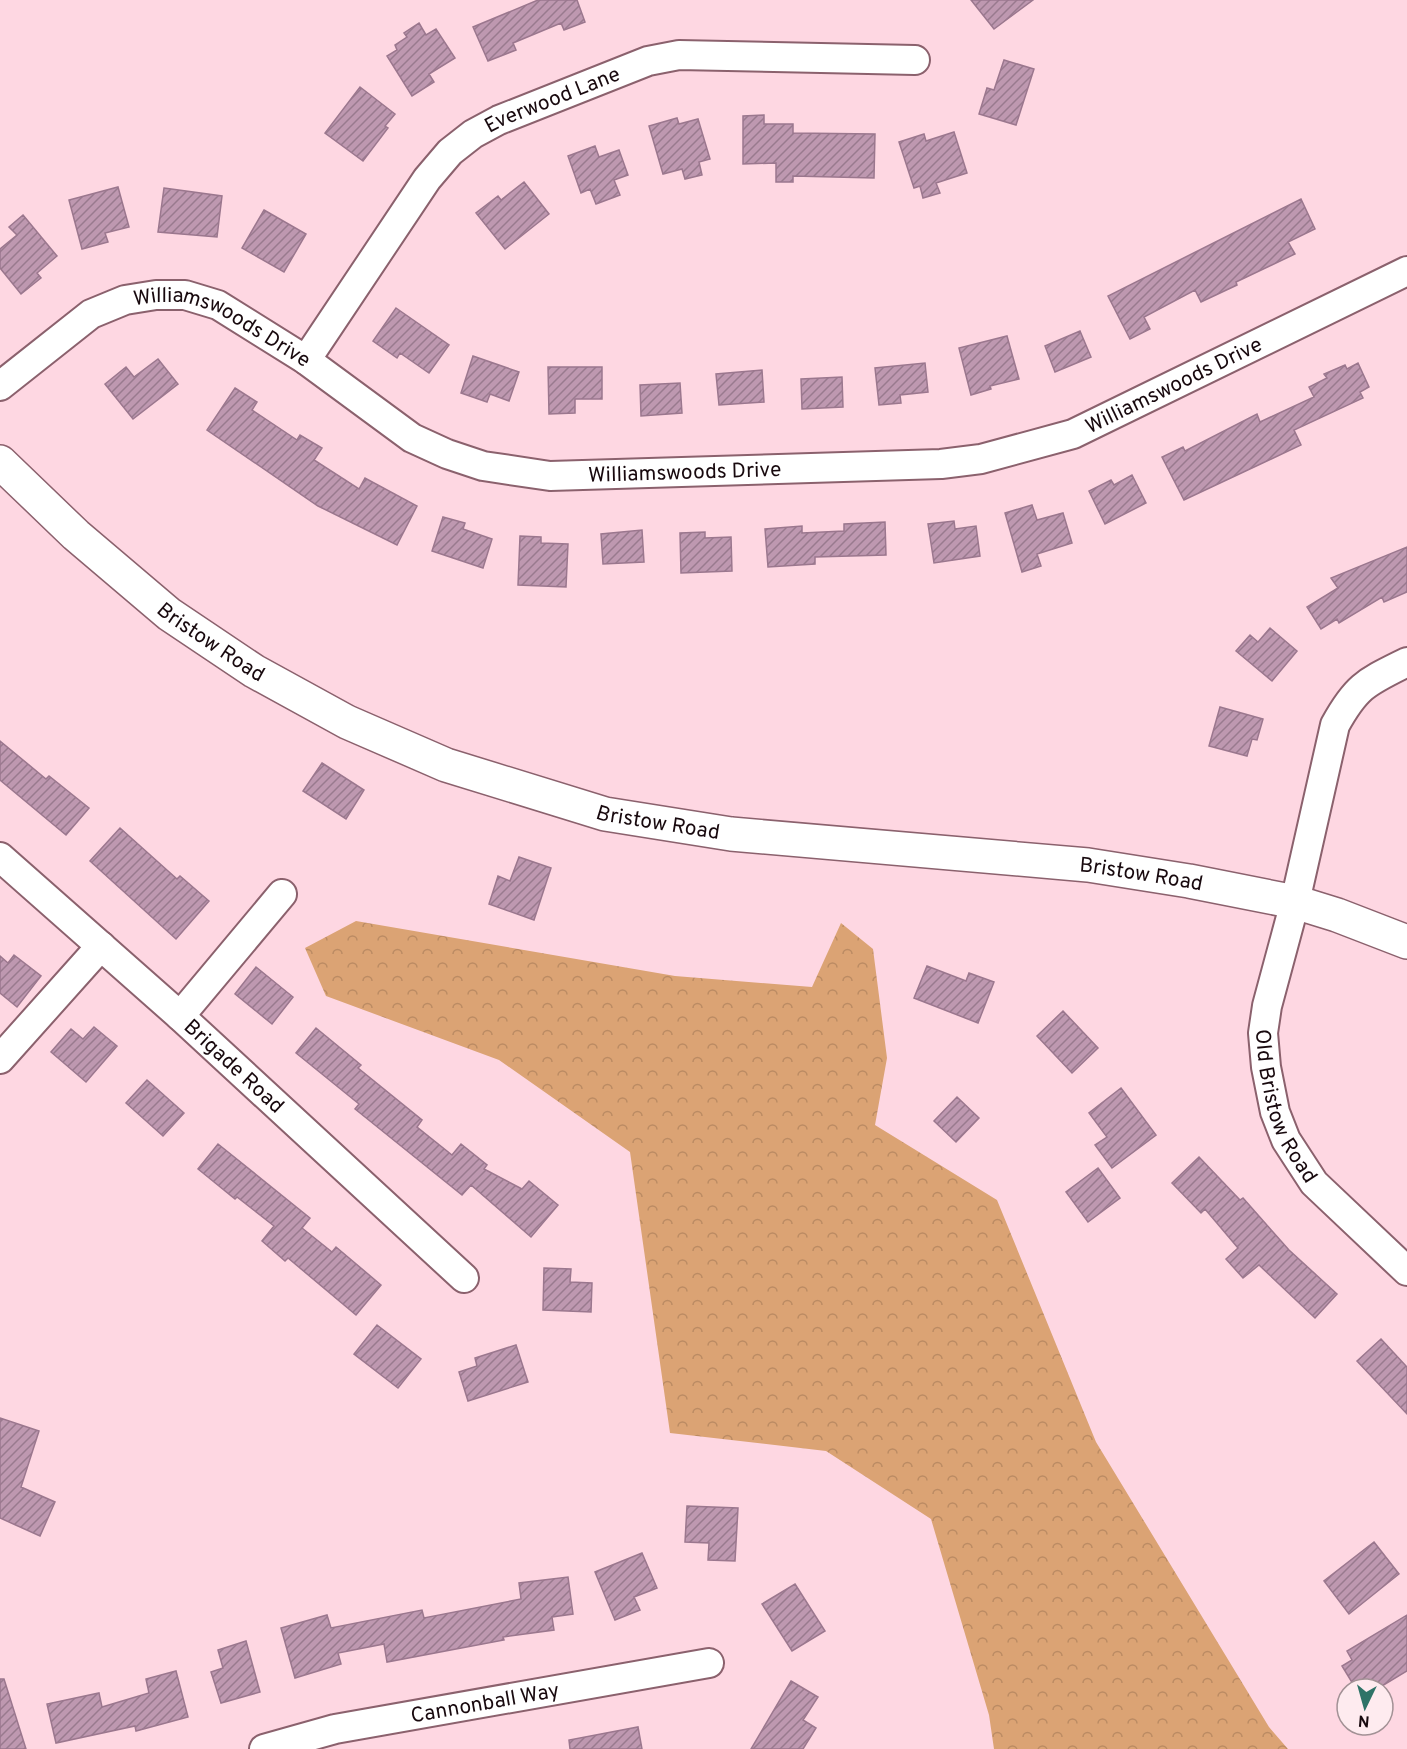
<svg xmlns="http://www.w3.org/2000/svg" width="1407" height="1749" font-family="Overpass,sans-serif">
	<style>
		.forest { fill: url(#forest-crowns) }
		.building { fill: url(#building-hatch); stroke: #9b778e; stroke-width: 1.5 }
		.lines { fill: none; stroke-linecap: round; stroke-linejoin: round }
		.minor-casing { stroke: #8b616d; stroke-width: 32 }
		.major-casing { stroke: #8b616d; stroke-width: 36 }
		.minor { stroke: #fff; stroke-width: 28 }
		.major { stroke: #fff; stroke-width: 33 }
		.labels { text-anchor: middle; stroke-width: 4.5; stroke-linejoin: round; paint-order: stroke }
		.street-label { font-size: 21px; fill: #18090e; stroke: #feebef }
	</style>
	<defs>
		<pattern id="forest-crowns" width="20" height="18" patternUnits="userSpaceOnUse" patternTransform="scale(1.5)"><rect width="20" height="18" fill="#dba374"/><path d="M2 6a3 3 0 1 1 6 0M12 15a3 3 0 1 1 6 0" fill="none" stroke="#bb8b63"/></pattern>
		<pattern id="building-hatch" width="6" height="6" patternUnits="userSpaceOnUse" patternTransform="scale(1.5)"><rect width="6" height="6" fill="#be98b0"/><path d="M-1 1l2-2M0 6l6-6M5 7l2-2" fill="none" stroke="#997a8e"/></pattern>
	</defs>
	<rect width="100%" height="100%" fill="#fed7e2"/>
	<path class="forest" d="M356 921 675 976 812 987 841 923 873 949 887 1058 875 1125 997 1200 1096 1442 1269 1727 1288 1749H994L989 1715 931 1519 826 1451 670 1433 630 1152 499 1060 326 996 305 948Z"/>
	<path class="building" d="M538 0H577L585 22 564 30 561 23 513 43 516 50 488 61 473 27Z
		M971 0H1033L994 29Z
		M419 23 426 35 436 29 455 58 429 74 434 82 412 96 387 56 397 50 395 45 407 37 404 33Z
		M1004 60 1034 69 1016 125 979 114 987 88 994 90Z
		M360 87 395 114 385 126 388 128 363 161 325 133Z
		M764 115V124H793V133L875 134 874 178 793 176V182H776V163L743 164V116Z
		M677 118 679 124 698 119 710 159 699 162 702 175 685 179 682 169 663 174 649 126Z
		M954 132 967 173 936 183 940 193 923 198 920 186 914 188 899 142 924 134 926 141Z
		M595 146 599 157 619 150 628 175 614 180 620 195 596 204 590 189 581 193 568 156Z
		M524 182 549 214 505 249 476 213 498 196 501 200Z
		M118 187 129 227 105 233 108 242 82 249 69 200Z
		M164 188 222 196 217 237 158 232Z
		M1301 199 1315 229 1288 242 1295 254 1236 282 1237 285 1201 302 1195 290 1144 317 1150 329 1130 339 1108 296Z
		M264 210 306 234 284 272 242 248Z
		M23 215 57 256 37 273 41 278 21 294 0 268V249L17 235 9 227Z
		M396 308 449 345 429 373 400 353 397 358 373 341Z
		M1080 331 1091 357 1055 372 1045 346Z
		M1007 336 1019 379 990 386 991 389 971 395 959 348Z
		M473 356 519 372 509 401 490 394 487 402 461 393Z
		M158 359 178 384 133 419 105 384 126 367 134 377Z
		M925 363 928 392 900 395 901 403 879 405 875 368Z
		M1358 363 1369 387 1360 392 1363 398 1294 430 1301 445 1184 500 1162 457 1183 447 1185 451 1257 414 1260 422 1314 397 1309 387 1327 378 1324 374 1345 365 1347 369Z
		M548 367H602V399H575V413L549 414Z
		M762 370 764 402 719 405 716 374Z
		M842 377 843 407 802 409 801 379Z
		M680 383 682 413 641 416 640 385Z
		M235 388 257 402 252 410 297 440 300 435 322 448 314 460 359 489 365 478 417 506 397 545 318 506 207 430Z
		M1132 475 1146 503 1105 524 1089 491 1111 480 1114 485Z
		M1032 505 1037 520 1063 513 1072 543 1037 554 1041 566 1022 572 1005 513Z
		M443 517 465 523 463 529 492 539 483 568 432 551Z
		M954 521 955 529 976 526 980 556 934 563 928 524Z
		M885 522 886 555 815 557V564L768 567 765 529 802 526V533L844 531V524Z
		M642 530 644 562 603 564 601 534Z
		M705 532V538L731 537 732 571 681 573 680 533Z
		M520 536 541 537V543L568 544 566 587 518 585Z
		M1407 547V592L1384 602 1382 597 1339 623 1337 619 1321 629 1307 607 1338 588 1331 578Z
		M1270 628 1297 651 1272 681 1236 651 1250 635 1258 642Z
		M1220 707 1263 719 1257 740 1252 739 1247 756 1209 746Z
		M0 741 46 779 49 776 89 808 66 835 0 780Z
		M322 763 364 790 346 819 303 791Z
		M120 828 177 879 180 876 209 901 176 939 90 861Z
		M519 857 551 868 534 920 489 904 498 876 510 881Z
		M14 955 41 976 17 1007 0 993V956L8 963Z
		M927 966 966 981 969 973 994 982 978 1023 914 998Z
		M256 967 293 997 272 1024 235 994Z
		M1063 1011 1098 1048 1072 1073 1037 1036Z
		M94 1027 117 1046 86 1082 51 1052 71 1029 83 1039Z
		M316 1028 361 1065 358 1068 422 1120 417 1127 452 1155 461 1144 487 1165 484 1169 522 1189 529 1181 558 1205 531 1237 471 1185 462 1195 355 1109 359 1104 296 1053Z
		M147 1080 184 1113 163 1136 126 1103Z
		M1121 1088 1156 1135 1112 1168 1095 1145 1107 1137 1089 1113Z
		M957 1097 979 1118 956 1142 934 1121Z
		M218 1144 310 1218 302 1228 332 1252 336 1247 381 1285 356 1315 288 1258 285 1261 262 1241 274 1226 237 1197 235 1199 198 1169Z
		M1199 1157 1240 1200 1243 1198 1289 1250 1337 1294 1315 1318 1259 1265 1243 1278 1226 1259 1238 1248 1205 1209 1201 1213 1172 1183Z
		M1098 1168 1120 1198 1088 1222 1066 1192Z
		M544 1268 571 1269 570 1282 592 1283 591 1312 543 1310Z
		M377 1325 421 1359 398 1388 354 1354Z
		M1381 1339 1407 1367V1414L1357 1361Z
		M516 1345 528 1382 468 1401 459 1372 477 1366 475 1358Z
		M0 1418 39 1431 21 1487 55 1502 40 1536 0 1518Z
		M687 1506 738 1508 735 1561 708 1560 709 1543 685 1542Z
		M1374 1542 1399 1574 1349 1614 1324 1581Z
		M642 1553 657 1588 634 1597 640 1610 615 1620 595 1572Z
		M568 1577 573 1614 552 1617 554 1630 503 1637 504 1640 387 1662 384 1644 338 1653 341 1664 295 1678 281 1628 327 1615 331 1628 422 1610 424 1618 521 1599 519 1583Z
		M795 1584 825 1631 792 1651 762 1604Z
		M1407 1615V1671L1377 1689H1356L1342 1666 1352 1660 1347 1651Z
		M246 1641 260 1692 221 1703 211 1672 223 1668 218 1650Z
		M176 1671 188 1717 136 1731 135 1726 56 1743 47 1704 99 1693 102 1707 149 1693 146 1679Z
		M0 1679H4L26 1749H0Z
		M791 1681 818 1697 803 1720 816 1728 803 1749H751Z
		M638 1727 642 1749H570L569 1740Z"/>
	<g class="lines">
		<g class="minor-casing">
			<g id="minor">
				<path id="s1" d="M306 360 427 179 450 152 473 134 499 120 648 61 679 55 915 60"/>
				<path id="s2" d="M0 386 91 314 125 300 156 295H185L218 305 306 360 412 438 447 454 483 466 550 476 941 464 981 459 1073 434 1407 271"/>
				<path id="s3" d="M1407 662C1367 682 1357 685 1335 725L1295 902 1267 1006 1263 1033 1266 1067 1275 1112 1286 1140 1314 1183 1407 1271"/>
				<path id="s4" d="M0 857 180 1016 464 1278"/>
				<path d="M180 1016 282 894"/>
				<path d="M0 1059 101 946"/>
				<path id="s5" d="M264 1749 335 1729 709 1663"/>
			</g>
		</g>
		<g class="major-casing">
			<g id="major">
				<path id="s6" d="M0 462 76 535 169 614 254 671 347 722 446 765 605 814 731 834 1088 865 1189 881 1295 902 1337 915 1407 942"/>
			</g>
		</g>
		<use href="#minor" class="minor"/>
		<use href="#major" class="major"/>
	</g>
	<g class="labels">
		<g class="street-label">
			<text dy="7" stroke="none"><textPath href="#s1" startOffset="369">Everwood Lane</textPath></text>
			<text dy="7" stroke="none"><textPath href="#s2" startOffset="258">Williamswoods Drive</textPath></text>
			<text dy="7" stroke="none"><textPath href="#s2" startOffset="1266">Williamswoods Drive</textPath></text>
			<text dy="7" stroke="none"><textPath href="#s2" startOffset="762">Williamswoods Drive</textPath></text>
			<text dy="7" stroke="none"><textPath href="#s6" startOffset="278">Bristow Road</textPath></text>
			<text dy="7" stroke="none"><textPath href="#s6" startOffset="764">Bristow Road</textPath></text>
			<text dy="7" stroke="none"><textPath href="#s6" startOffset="1250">Bristow Road</textPath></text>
			<text dy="7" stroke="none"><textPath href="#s4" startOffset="314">Brigade Road</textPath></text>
			<text dy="7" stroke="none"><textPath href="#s3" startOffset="492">Old Bristow Road</textPath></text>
			<text dy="7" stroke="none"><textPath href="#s5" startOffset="226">Cannonball Way</textPath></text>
		</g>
	</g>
	<g transform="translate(1365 1707) rotate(185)"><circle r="28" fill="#feebef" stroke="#a29195" stroke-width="1.5"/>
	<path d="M0-4.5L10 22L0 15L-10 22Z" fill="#2e7367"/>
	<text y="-9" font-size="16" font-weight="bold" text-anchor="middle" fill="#18090e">N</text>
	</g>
</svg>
